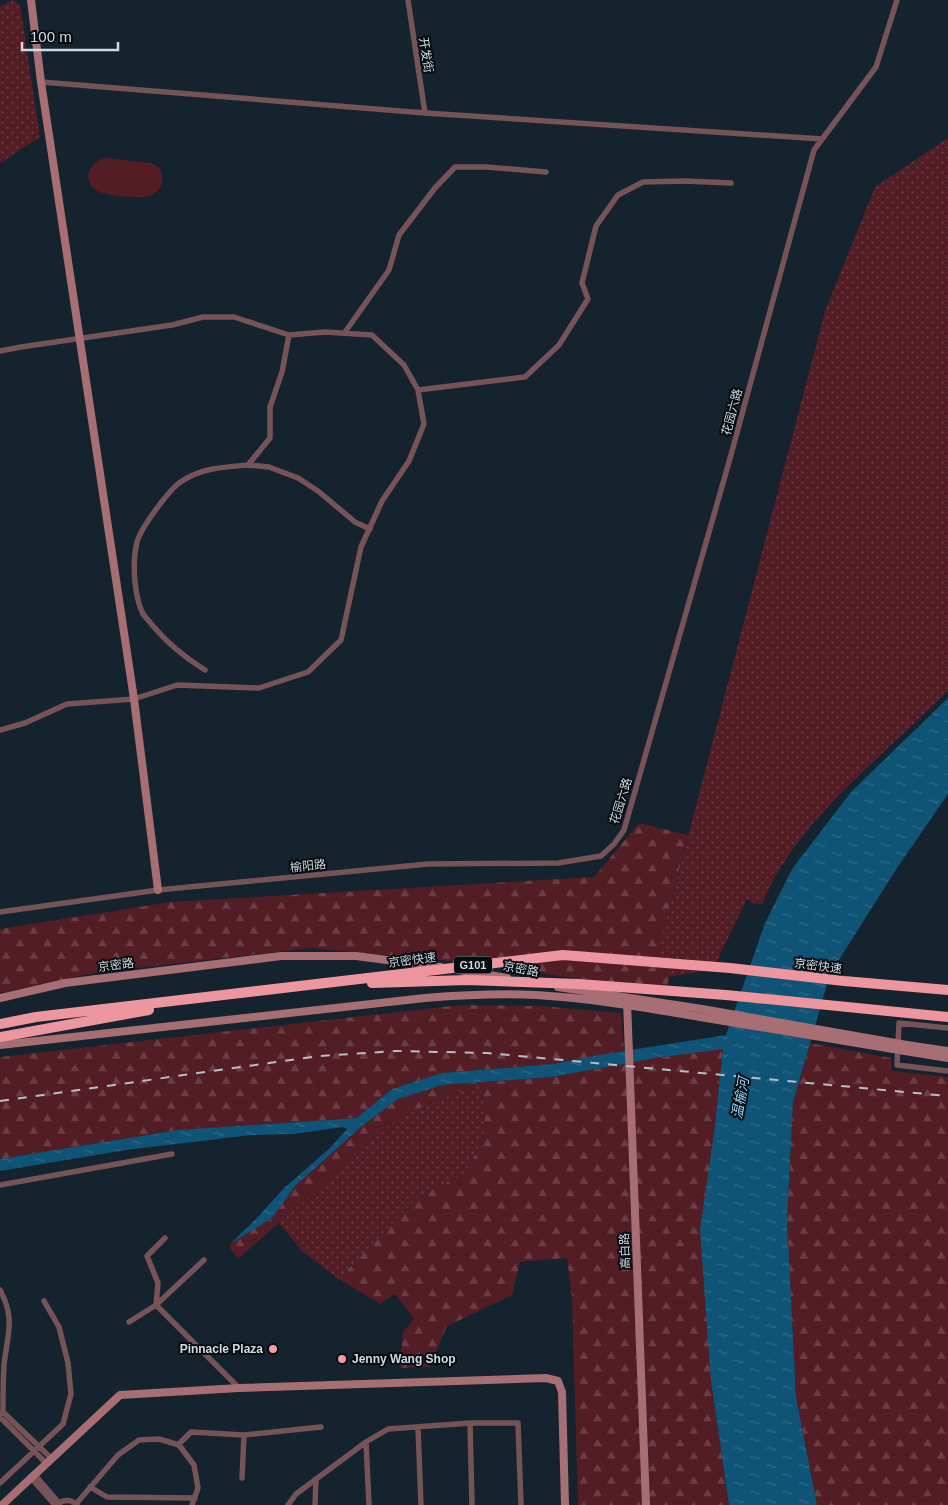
<svg xmlns="http://www.w3.org/2000/svg" width="948" height="1505" font-family="Helvetica,'Noto Sans SC',sans-serif">
<style>
.grass{fill:url(#grass-dots)}
.forest{fill:url(#forest-firs)}
.pitch{fill:#531d26}
.water{fill:url(#water-ripples)}
.lines{fill:none;stroke-linecap:round;stroke-linejoin:round}
.street{stroke:#765356;stroke-width:5.5}
.secondary{stroke:#a76e74;stroke-width:8}
.rail{stroke:#b4bfc6;stroke-width:2;stroke-dasharray:9 9;stroke-linecap:butt}
.secondary-bridge{stroke:#a76e74;stroke-width:8}
.highway-bridge{stroke:#ee96a0;stroke-width:10}
.poi-dot{fill:#f49aa5;stroke:#060c10;stroke-width:2}
.labels{text-anchor:middle;stroke-width:4;stroke-linejoin:round;paint-order:stroke}
.shield{fill:#060c10;stroke:#939ca2;stroke-width:1}
.shield-label{font-size:11px;font-weight:bold;fill:#d0dae1}
.street-label{font-size:12px;fill:#d0dae1;stroke:#060c10}
.poi-label{font-size:12px;font-weight:bold;fill:#d0dae1;stroke:#060c10;text-anchor:end}
.water-label{font-size:14px;font-style:italic;fill:#97d3fa;stroke:#060c10}
</style>
<defs>
<pattern id="grass-dots" width="8" height="8" patternUnits="userSpaceOnUse" patternTransform="scale(1.25)"><rect width="8" height="8" fill="#531d26"/><path d="M2 2h.1M6 6h.1" fill="none" stroke="#6b3d45" stroke-width="1.8" stroke-linecap="round"/></pattern>
<pattern id="forest-firs" width="22" height="20" patternUnits="userSpaceOnUse" patternTransform="scale(1.25)"><rect width="22" height="20" fill="#531d26"/><path d="M5 1l3.5 6h-7zM16 11l3.5 6h-7z" fill="#6b3d45"/></pattern>
<pattern id="water-ripples" width="26" height="14" patternUnits="userSpaceOnUse" patternTransform="scale(1.25)"><rect width="26" height="14" fill="#0f5376"/><path d="M2 4q2-2 4 0t4 0M15 11q2-2 4 0t4 0" fill="none" stroke="#316b89"/></pattern>
</defs>
<rect width="100%" height="100%" fill="#14232d"/>
<path class="grass" d="M12,0L20,5L40,137C26,145 14,155 0,163V7Z
M948,138V691C924,714 900,737 875,760C831,802 786,846 762,904H755L747,899L713,969L669,977L655,963L825,311L875,187Z
M481,1082L486,1134L465,1174L419,1196L339,1279L303,1252L279,1223L399,1117Z"/>
<path class="forest" d="M639,823L688,835L655,963L669,977L667,988L581,979L461,962L311,948L94,973L0,993V929L170,902L594,877Z
M460,1005L541,1006L621,1013L624,1051L553,1064L442,1073L392,1089L357,1118L178,1130L0,1159V1057Z
M810,1043L891,1058L892,1071L948,1077V1505H817L796,1397L787,1220L793,1102Z
M723,1048L714,1133L711,1381L729,1505H578L572,1297L567,1258L520,1262L512,1295L447,1326L429,1367L400,1368L403,1332L414,1319L395,1294L380,1304L339,1279L419,1196L465,1174L486,1134L481,1082L399,1117L238,1259L230,1248V1244L272,1218L296,1185L362,1126L398,1099L442,1085L552,1077L655,1058Z"/>
<path class="pitch" d="M105,158L151,163C159,166 164,173 162,182C161,188 156,194 150,196C141,199 103,196 96,190C81,179 90,162 105,158Z"/>
<path class="water" d="M948,698V794L895,871L830,974L793,1102L787,1220L796,1397L817,1505H729L711,1381L700,1230L714,1133L723,1049L655,1058L552,1077L442,1085L398,1099L362,1126L296,1185L272,1218L230,1244L257,1218L284,1188L330,1148L347,1129L343,1127L294,1134L251,1135L126,1150L0,1171V1159L178,1130L357,1118L392,1089L442,1073L553,1064L599,1055L726,1035L765,923L792,869L851,792Z"/>
<g class="lines">
<path class="street" d="M408,0L425,113
M41,82L425,113L822,139
M345,332L389,270L399,235L435,188L455,167H486L546,172
M0,351L21,347L172,325L203,317H234L289,335L325,332L372,335L404,365L418,390L424,424L409,461L382,501L361,547L341,640L308,672L259,688L177,685L134,699L67,704L25,723L0,730
M418,390L525,377L559,345L588,299L582,283L596,226L618,195L643,182L685,181L731,183
M248,465L269,467L298,478L318,491L355,522L370,529
M205,670C184,657 169,645 153,626C150,622 146,618 143,614C134,596 132,562 137,542C141,528 169,489 182,481C202,468 224,467 248,465L270,438V407L282,372L289,335
M0,912L158,890L428,864L558,863L601,856L614,844L624,830L729,462L814,150L876,67L897,0
M948,1028L899,1023L897,1065L948,1071
M0,1185L172,1154
M165,1238L147,1256L158,1283L156,1305L239,1388
M0,1290C16,1319 7,1336 4,1365C3,1381 3,1396 3,1412L0,1415
M129,1322L156,1305L204,1260
M3,1412L51,1458
M0,1417L46,1463
M470,1423L472,1505
M418,1427L421,1505
M366,1442L369,1505
M178,1445L191,1432L244,1435L321,1427
M34,1474L59,1503
M30,1477L55,1505
M242,1478L244,1435
M0,1483L63,1424L71,1394L68,1363L59,1327L44,1301
M90,1487L107,1497L195,1498
M76,1504L118,1455L139,1440L159,1439L179,1445L194,1465L198,1488L192,1505
M57,1505C63,1499 71,1499 77,1505
M288,1505L296,1494L366,1442L388,1429L470,1423H518L521,1505
M315,1505L316,1479"/>
<path class="secondary" d="M31,0L41,82L134,699L158,890
M459,970L507,978
M558,987L702,1009
M0,998L65,983L281,956H356L441,967
M627,1001L646,1505
M0,1045L425,998C462,995 499,993 536,995C591,998 646,1008 700,1017
M907,1045L948,1051
M905,1051L948,1058
M2,1505L120,1395L239,1388L546,1378L558,1381L562,1392L565,1505"/>
<path class="rail" d="M0,1101L319,1056L396,1051L487,1053L948,1096"/>
<path class="secondary-bridge" d="M702,1009L907,1045
M700,1017L905,1051"/>
<path class="highway-bridge" d="M372,983L467,980L579,984L726,995L948,1017
M0,1024L36,1017L563,955L730,968L844,981L948,990
M0,1037L149,1010"/>
</g>
<g class="poi-dot">
<circle cx="273" cy="1349" r="5"/>
<circle cx="342" cy="1359" r="5"/>
</g>
<g class="labels">
<rect class="shield" x="454" y="956.5" width="38" height="17" rx="4"/>
<g class="shield-label">
<text x="473" y="969">G101</text>
</g>
<g class="street-label">
<text transform="translate(426 55) rotate(81)" y="4">开发街</text>
<text transform="translate(732 412) rotate(-75)" y="4">花园六路</text>
<text transform="translate(621 801) rotate(-73)" y="4">花园六路</text>
<text transform="translate(308 866) rotate(-6)" y="4">榆阳路</text>
<text transform="translate(412 960) rotate(-7)" y="4">京密快速</text>
<text transform="translate(116 965) rotate(-7)" y="4">京密路</text>
<text transform="translate(818 966) rotate(7)" y="4">京密快速</text>
<text transform="translate(521 969) rotate(11)" y="4">京密路</text>
<text transform="translate(625 1251) rotate(-92)" y="4">高白路</text>
</g>
<g class="poi-label">
<text x="263" y="1353">Pinnacle Plaza</text>
<text x="352" y="1363" text-anchor="start">Jenny Wang Shop</text>
</g>
<g class="water-label">
<text transform="translate(740 1098) rotate(-80)" y="5">温榆河</text>
</g>
</g>
<path d="M22 42v8h96v-8" fill="none" stroke="#d0dae1" stroke-width="2.5"/>
<text x="30" y="42" font-size="15" fill="#d0dae1" stroke="#060c10" stroke-width="4" paint-order="stroke">100 m</text>
</svg>
